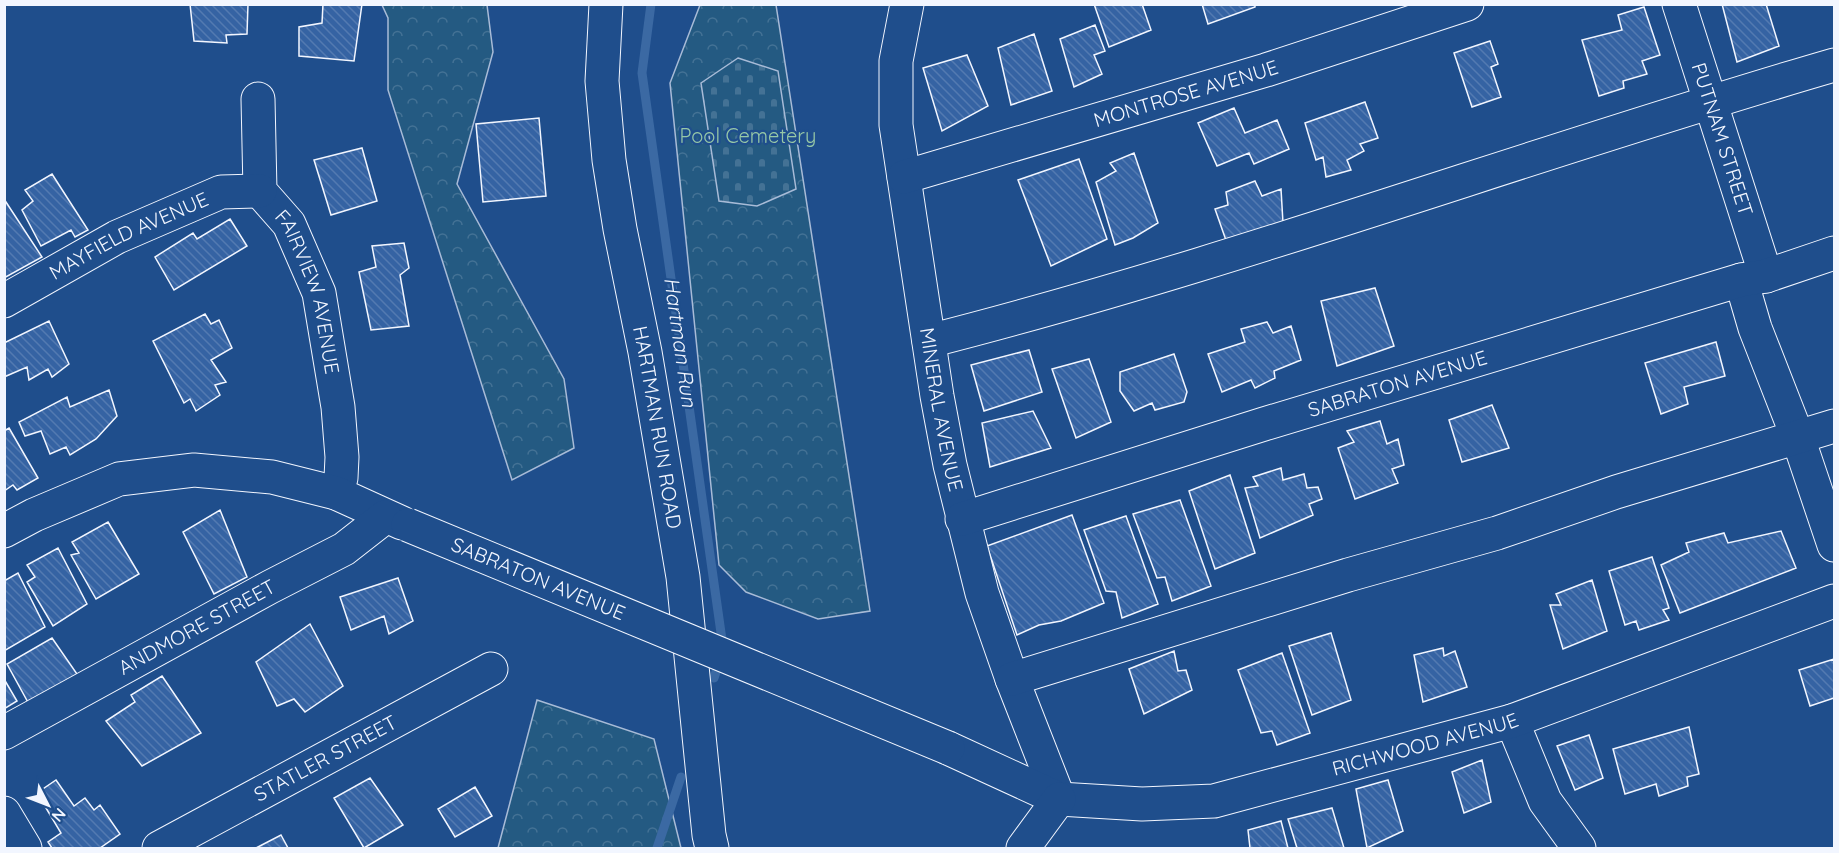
<svg xmlns="http://www.w3.org/2000/svg" width="1839" height="853" font-family="Quicksand,sans-serif">
<style>
.forest{fill:url(#forest-crowns);stroke:#a8bbd7;stroke-width:1.5}
.cemetery{fill:url(#cemetery-stones);stroke:#a8bbd7;stroke-width:1.5}
.lines{fill:none;stroke-linecap:round;stroke-linejoin:round}
.stream{stroke:#3b69a3;stroke-width:9}
.building{fill:url(#building-back-hatch);stroke:#f2f6ff;stroke-width:1.5}
.minor-casing{stroke:#f2f6ff;stroke-width:35}
.major-casing{stroke:#f2f6ff;stroke-width:35}
.minor{stroke:#1f4e8c;stroke-width:33}
.major{stroke:#1f4e8c;stroke-width:33}
.minor-bridge-casing{stroke:#f2f6ff;stroke-width:35;stroke-linecap:butt}
.minor-bridge{stroke:#1f4e8c;stroke-width:33}
.labels{text-anchor:middle;stroke-width:4.5;stroke-linejoin:round;paint-order:stroke}
.street-label{font-size:20px;fill:#f2f6ff;stroke:#1f4e8c}
.park-label{font-size:20px;fill:#97c8a6;stroke:#1f4e8c}
.water-label{font-size:21px;font-style:italic;fill:#f2f6ff;stroke:#1f4e8c}
</style>
<defs>
<pattern id="forest-crowns" width="20" height="18" patternUnits="userSpaceOnUse" patternTransform="scale(1.5)"><rect width="20" height="18" fill="#245a82"/><path d="M2 6a3 3 0 1 1 6 0M12 15a3 3 0 1 1 6 0" fill="none" stroke="#447295"/></pattern>
<pattern id="cemetery-stones" width="16" height="16" patternUnits="userSpaceOnUse" patternTransform="scale(1.5)"><rect width="16" height="16" fill="#245a82"/><path d="M2 7V4a2 2 0 0 1 4 0v3zM10 15v-3a2 2 0 0 1 4 0v3z" fill="#447295"/></pattern>
<pattern id="building-back-hatch" width="6" height="6" patternUnits="userSpaceOnUse" patternTransform="scale(1.5)"><rect width="6" height="6" fill="#3563a3"/><path d="M-1 5l2 2M0 0l6 6M5-1l2 2" fill="none" stroke="#537ab1"/></pattern>
</defs>
<rect width="100%" height="100%" fill="#1f4e8c"/>
<path class="forest" d="M382,5H487L493,52L457,184L564,379L574,448L512,480L388,90V18Z
M700,5H776L870,611L818,619L746,592L719,565L670,83Z
M537,700L654,739L681,848H498Z"/>
<path class="cemetery" d="M738,58L778,71L796,189L757,206L719,201L701,83Z"/>
<g class="lines">
<path class="stream" d="M651,4L642,73L723,647
M714,678L720,660
M657,848L681,777"/>
</g>
<path class="building" d="M190,4H248L247,34L226,35L227,43L194,41Z
M323,4H362L354,61L299,56V27L322,23Z
M1094,4H1142L1151,30L1109,47Z
M1202,4H1255V7L1208,24Z
M1722,4H1766L1779,46L1737,62Z
M1644,7L1660,55L1642,61L1647,74L1623,81L1624,88L1599,96L1582,40L1622,30L1618,15Z
M1095,25L1105,51L1094,55L1102,74L1074,87L1060,39Z
M1034,34L1052,91L1011,105L998,48Z
M1490,41L1498,64L1491,67L1501,97L1472,107L1454,53Z
M967,55L988,106L942,131L923,68Z
M1365,102L1378,138L1360,144L1364,151L1347,160L1351,170L1326,177L1323,157L1316,160L1305,123Z
M1234,108L1245,133L1277,120L1289,149L1254,164L1249,153L1217,166L1198,123Z
M539,118L546,196L483,202L476,124Z
M362,148L377,201L331,215L314,160Z
M1134,153L1158,223L1133,238L1115,245L1096,182L1116,171L1110,163Z
M1079,159L1107,239L1051,266L1018,180Z
M52,174L88,230L75,237L71,230L41,246L22,210L33,201L25,190Z
M1255,181L1262,196L1281,189L1283,223L1228,246L1215,209L1228,205L1226,192Z
M4,199L42,257L4,278Z
M230,219L247,246L174,290L155,257L193,233L197,239Z
M404,243L409,268L400,275L409,326L371,330L359,272L376,267L372,246Z
M1375,288L1394,346L1337,366L1321,301Z
M205,314L211,324L219,320L232,348L211,360L226,382L215,385L220,395L196,411L190,399L184,403L153,341Z
M49,321L69,364L52,377L48,369L29,380L27,367L4,377V343Z
M1267,322L1273,333L1291,326L1301,360L1274,371L1275,378L1255,388L1251,380L1222,392L1208,354L1245,342L1241,329Z
M1716,342L1725,376L1684,387L1688,404L1661,414L1645,363Z
M1029,350L1042,392L984,411L971,365Z
M1174,354L1187,392L1184,402L1155,410L1152,403L1134,411L1120,391V372Z
M1089,359L1111,422L1076,438L1052,369Z
M109,390L117,416L96,439L70,455L66,447L50,454L41,431L25,436L19,422L67,397L70,407Z
M1492,405L1509,448L1462,462L1449,420Z
M1033,411L1051,448L990,467L982,423Z
M1380,421L1387,444L1398,439L1404,465L1392,469L1398,483L1355,499L1338,448L1354,442L1347,431Z
M9,428L38,478L17,490L13,485L4,491V431Z
M1281,468L1283,480L1304,474L1307,488L1318,487L1322,499L1309,504L1313,515L1260,538L1245,488L1258,486L1253,477Z
M1230,475L1255,553L1215,569L1189,491Z
M1180,500L1211,586L1172,601L1165,577L1157,578L1133,514Z
M220,510L247,577L214,594L183,532Z
M1072,515L1104,603L1061,621L1039,625L1017,635L987,546Z
M1126,516L1158,604L1122,618L1116,592L1106,591L1084,530Z
M108,522L139,574L96,599L71,555L79,553L72,542Z
M1781,531L1796,568L1680,613L1661,565L1689,552L1686,543L1724,533L1728,543Z
M58,548L87,604L53,626L27,582L35,577L27,565Z
M1652,557L1669,608L1663,610L1669,620L1639,630L1636,621L1625,625L1609,571Z
M18,573L45,627L4,651V581Z
M398,578L413,621L389,634L384,616L351,630L340,597Z
M1592,580L1607,631L1563,649L1550,605H1561L1556,594Z
M310,624L343,686L305,712L294,699L277,706L256,662Z
M1331,633L1351,700L1312,715L1289,646Z
M52,638L77,674L30,706L7,664Z
M1443,648L1444,656L1455,651L1467,687L1423,702L1414,655Z
M1174,651L1178,671L1186,670L1192,690L1144,714L1129,669Z
M1282,653L1310,733L1277,745L1272,731L1261,733L1238,670Z
M1834,659V698L1810,706L1799,670Z
M162,676L201,733L142,766L106,721L135,702L131,695Z
M4,679L17,701L4,709Z
M1689,727L1699,774L1687,777L1688,786L1659,796L1656,784L1625,794L1613,749Z
M1589,735L1603,778L1575,790L1557,746Z
M1482,760L1491,802L1464,813L1452,772Z
M370,778L403,825L364,848L334,798Z
M56,780L74,806L85,798L94,810L100,805L120,834L100,848H52L48,842L61,833L37,793Z
M1388,780L1403,831L1367,848L1356,789Z
M475,787L492,816L455,837L438,809Z
M1332,808L1344,848H1297L1288,819Z
M1281,821L1288,848H1250L1248,830Z
M281,835L288,848H256Z"/>
<g class="lines">
<g class="minor-casing">
<g id="minor">
<path id="s1" d="M907,4L896,61V125L937,396L950,465L982,593L1012,679L1059,799"/>
<path id="s2" d="M1679,4L1766,276"/>
<path id="s3" d="M258,99L260,191L289,224L319,293L338,407L342,457L341,478L336,493"/>
<path id="s4" d="M904,177L1266,70L1467,4"/>
<path d="M1741,280L1755,328L1798,438L1834,545"/>
<path id="s5" d="M4,301L117,237L221,192L260,191"/>
<path d="M929,341C1235,263 1531,153 1834,65"/>
<path id="s6" d="M962,519L1264,424L1741,280L1766,276L1834,253"/>
<path d="M4,531L34,515L119,479L194,470L272,477L336,493L402,523"/>
<path d="M1012,679L1348,575L1497,533L1616,492L1834,426"/>
<path d="M1512,721L1545,801L1579,848"/>
<path id="s7" d="M4,733L270,587L344,549L385,517"/>
<path id="s8" d="M948,748L1059,799L1142,804L1214,801L1512,721L1834,601"/>
<path d="M4,813L25,848"/>
<path id="s9" d="M159,848L491,669"/>
<path d="M1023,848L1059,799"/>
</g>
</g>
<g class="major-casing">
<g id="major">
<path id="s10" d="M606,4L602,81L609,160L620,229L645,352L683,577L709,835L712,848"/>
</g>
</g>
<use href="#minor" class="minor"/>
<use href="#major" class="major"/>
<g class="minor-bridge-casing">
<g id="minor-bridge">
<path id="s11" d="M408,525L948,748"/>
</g>
</g>
<use href="#minor-bridge" class="minor-bridge"/>
</g>
<g class="labels">
<g class="street-label">
<text dy="7" stroke="none"><textPath href="#s4" startOffset="294">MONTROSE AVENUE</textPath></text>
<text dy="7" stroke="none"><textPath href="#s2" startOffset="142">PUTNAM STREET</textPath></text>
<text dy="7" stroke="none"><textPath href="#s5" startOffset="141">MAYFIELD AVENUE</textPath></text>
<text dy="7" stroke="none"><textPath href="#s3" startOffset="207">FAIRVIEW AVENUE</textPath></text>
<text dy="7" stroke="none"><textPath href="#s6" startOffset="456">SABRATON AVENUE</textPath></text>
<text dy="7" stroke="none"><textPath href="#s1" startOffset="410">MINERAL AVENUE</textPath></text>
<text dy="7" stroke="none"><textPath href="#s10" startOffset="428">HARTMAN RUN ROAD</textPath></text>
<text dy="7" stroke="none"><textPath href="#s11" startOffset="141">SABRATON AVENUE</textPath></text>
<text dy="7" stroke="none"><textPath href="#s7" startOffset="220">ANDMORE STREET</textPath></text>
<text dy="7" stroke="none"><textPath href="#s8" startOffset="496">RICHWOOD AVENUE</textPath></text>
<text dy="7" stroke="none"><textPath href="#s9" startOffset="189">STATLER STREET</textPath></text>
</g>
<g class="park-label">
<text x="748" y="143">Pool Cemetery</text>
</g>
<g class="water-label">
<text transform="translate(680 342) rotate(82)" y="7">Hartman Run</text>
</g>
</g>
<rect width="1839" height="853" fill="none" stroke="#f2f6ff" stroke-width="12"/>
<g transform="translate(48 805) rotate(132)" stroke="#1f4e8c" stroke-width="4.5" paint-order="stroke">
<path d="M0-4.5L10 22L0 15L-10 22Z" fill="#f2f6ff"/>
<text y="-9" font-size="16" font-weight="bold" text-anchor="middle" fill="#f2f6ff">N</text>
</g>
</svg>
